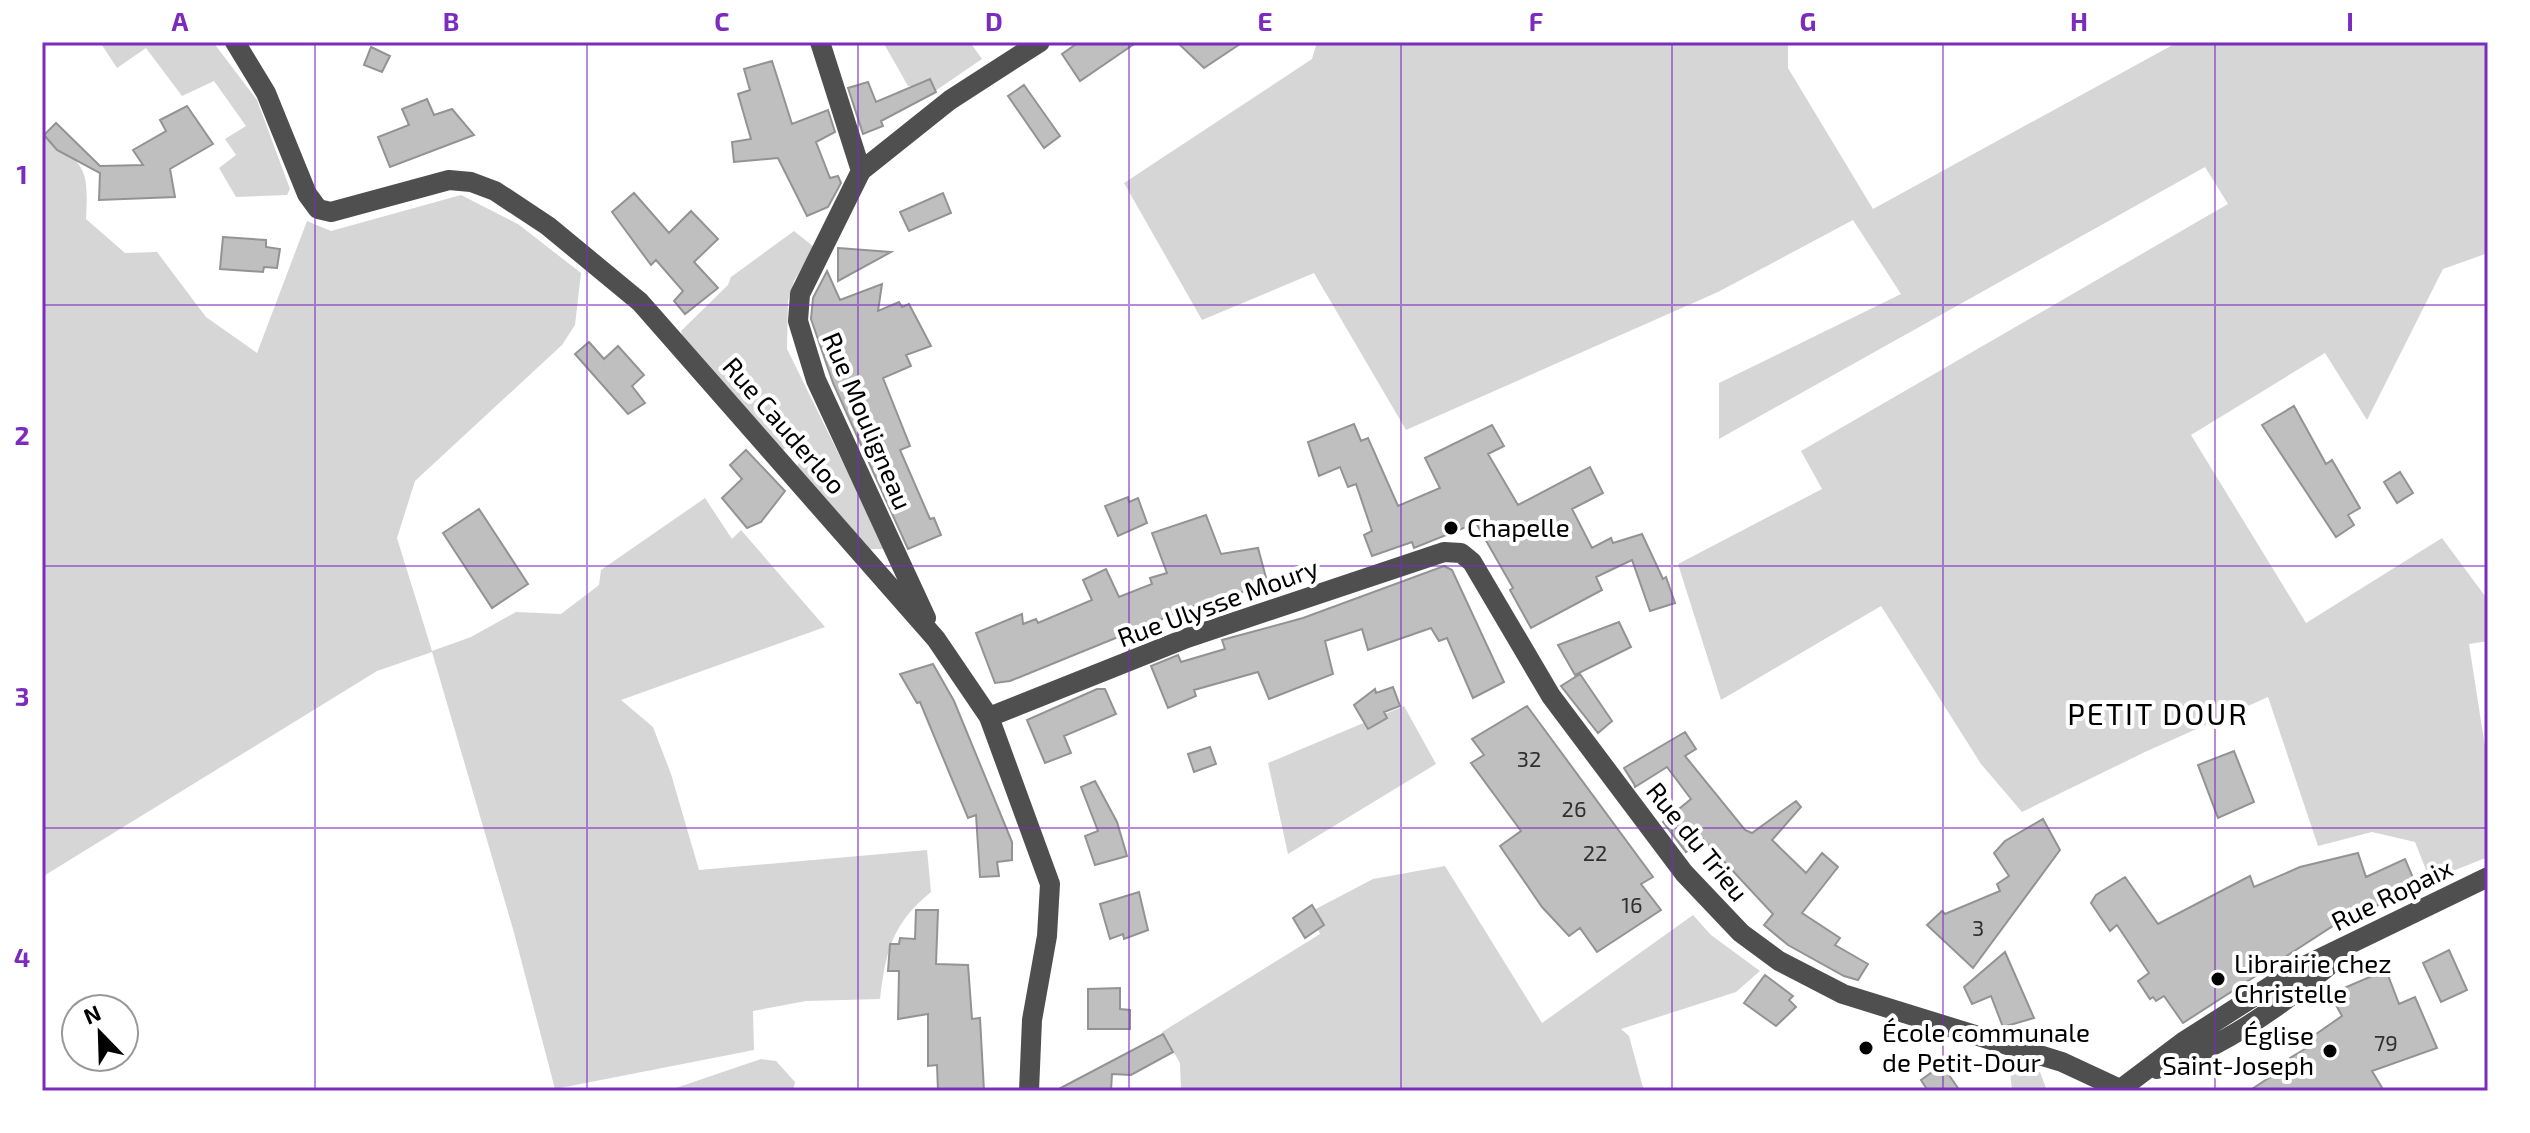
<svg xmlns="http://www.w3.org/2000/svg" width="2530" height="1133" font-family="'Exo 2',sans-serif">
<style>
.green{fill:#d6d6d6}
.building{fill:#bfbfbf;stroke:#939393;stroke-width:2}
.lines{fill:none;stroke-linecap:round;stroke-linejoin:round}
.minor{stroke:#4f4f4f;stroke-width:20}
.grid{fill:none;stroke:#7b2cbf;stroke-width:2;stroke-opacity:0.55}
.poi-dot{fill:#000;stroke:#fff;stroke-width:3}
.labels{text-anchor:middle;stroke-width:8;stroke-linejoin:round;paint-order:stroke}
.number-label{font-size:22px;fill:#303030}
.street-label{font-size:26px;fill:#000;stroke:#fff}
.poi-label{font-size:26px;fill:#000;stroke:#fff;text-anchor:start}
.quarter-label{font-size:30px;letter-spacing:2px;fill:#000;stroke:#fff}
.neatline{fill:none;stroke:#7b2cbf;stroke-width:3}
.grid-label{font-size:26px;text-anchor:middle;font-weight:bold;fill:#7b2cbf}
</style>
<rect width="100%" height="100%" fill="#fff"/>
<path class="green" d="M100,42H213L257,100L290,189L287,195L236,197L219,168L236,155L225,139L246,126L214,81L182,96L146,48L117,68Z
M883,42H970L982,59L922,100L914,86H908Z
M1317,42H1788V68L1873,209L2178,42H2488V253L2443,269L2367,420L2325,353L2191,435L2306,623L2442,538L2488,600V641L2469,644L2488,766V857L2430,880L2415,842L2372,832L2318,846L2268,697L2145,752L2022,812L1981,764L1881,606L1721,700L1678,564L1822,489L1801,451L2228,204L2205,167L1719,439V383L1901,294L1853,220L1718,292L1406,430L1314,273L1202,320L1124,183L1312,59Z
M42,133C84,167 89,163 86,219L125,253L157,252L206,317L257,353L307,221L331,231L461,195L518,224L581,273L575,325L562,345L415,481L397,538L432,651L471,637L516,612L561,614L599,585L601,570L705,498L732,539L741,530L825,627L621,700L653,727L671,774L699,870L927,850L931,892C892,924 886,950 880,999L806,1001L753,1011L754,1050L555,1089L513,929L432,652L377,671L42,877Z
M794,231L814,247L794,281L788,301L787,349L883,544L884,549H870L797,466L810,444L800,434L783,450L683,338L681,331L728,285L731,277Z
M1404,706L1436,764L1288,854L1268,763Z
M1445,866L1542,1023L1693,915L1711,935L1760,971L1736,992L1621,1029L1629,1036L1644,1091H1181L1180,1063L1162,1032L1320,934L1310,912L1373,879Z
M761,1059L776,1061L795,1082L793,1091H667Z
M2009,1061L2040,1072L2047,1091H2012Z"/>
<path class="building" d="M1079,42H1137L1080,81L1062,54Z
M1177,42H1243L1204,68Z
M371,47L390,56L382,72L364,65Z
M772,61L792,124L828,110L835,132L816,142L830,178L838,176L841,183L828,207L807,216L778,158L734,162L732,142L751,139L738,94L750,90L744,69Z
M930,79L936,92L881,121L883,126L863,134L848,88L868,82L876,102Z
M1024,85L1060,136L1044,148L1008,96Z
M427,99L434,115L452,109L474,135L390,167L378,137L409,125L402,109Z
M187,106L213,144L170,169L175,197L99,200L100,173L57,150L44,135L56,123L100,166L143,165L133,150L166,131L160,120Z
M634,193L669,233L691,211L718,239L694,262L718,288L685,314L674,301L683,291L656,260L651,265L612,212Z
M943,193L951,213L909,231L900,212Z
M223,237L266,240V247L280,249L277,268L264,267L263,272L220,269Z
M838,248L891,252L838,281Z
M827,271L840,300L882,284L878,311L899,302L902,307L909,304L931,346L906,355L911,366L883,378L910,446L900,450L930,519L934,518L941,535L908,549L833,383L811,319L813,298Z
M589,342L604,359L618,346L644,375L632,386L645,403L628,414L575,354Z
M2294,406L2326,464L2332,460L2360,508L2348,515L2354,525L2336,537L2262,425Z
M1354,424L1361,441L1368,438L1398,506L1440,488L1425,458L1492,425L1504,446L1488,454L1518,505L1590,467L1603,493L1572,509L1592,548L1611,538L1613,543L1642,534L1663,579L1666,577L1675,603L1650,611L1632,560L1596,577L1602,590L1531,628L1510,590L1513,588L1476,523L1414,548L1412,542L1372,556L1364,535L1372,531L1356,484L1348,487L1340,467L1319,476L1308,442Z
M746,450L785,491L761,522L747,528L722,498L742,479L730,465Z
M2400,472L2413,493L2397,503L2384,482Z
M1128,497L1129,502L1138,498L1147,523L1118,536L1105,506Z
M479,509L528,584L492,608L443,533Z
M1206,515L1221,554L1258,548L1268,585L1204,602L1010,681L995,683L976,633L1022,614L1023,624L1036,619L1038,623L1092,600L1083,580L1106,569L1119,597L1152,584L1150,578L1167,573L1152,533Z
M1444,566L1452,570L1504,682L1473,698L1447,638L1439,641L1431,628L1368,650L1362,629L1325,641L1333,674L1269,699L1258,672L1194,690L1196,696L1168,708L1151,666L1178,655L1181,662L1225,649L1222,640L1303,618Z
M1619,622L1631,647L1575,675L1558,645Z
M933,664L954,701L1012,842V860L997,862L999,876L980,877L976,815L968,818L920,702L917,703L900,674Z
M1580,674L1612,721L1598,733L1561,686Z
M1393,687L1400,706L1384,712L1387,718L1368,729L1354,705L1375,689L1376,693Z
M1097,689H1105L1116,714L1064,736L1071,753L1045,763L1027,720Z
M1527,706L1653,877L1641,884L1661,910L1597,952L1580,928L1569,936L1542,907L1500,846L1521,831L1471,763L1484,755L1472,739Z
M1685,732L1696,749L1685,756L1745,830L1752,833L1796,801L1801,807L1772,840L1806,873L1822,853L1838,867L1802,913L1840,938L1835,945L1868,964L1858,980L1844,976L1788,945L1764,925L1773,914L1703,839L1686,852L1663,822L1691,799L1667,767L1635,787L1634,784L1624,768Z
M1210,747L1216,764L1194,772L1188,754Z
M2234,751L2254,802L2218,818L2198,765Z
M1095,781L1117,822L1127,856L1095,865L1085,836L1098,831L1081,787Z
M2043,819L2060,850L1973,968L1927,925L1942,911L1945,914L2000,891L1997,884L2009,876L1994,853L2005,841Z
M2358,853L2366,877L2405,859L2417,887L2333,926L2183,1023L2164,996L2156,1001L2153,997L2150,999L2138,981L2149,973L2117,925L2110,931L2091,903L2096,895L2125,877L2158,924L2250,876L2254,887L2300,867Z
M1139,892L1148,930L1124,939L1123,934L1110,939L1100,904Z
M1312,905L1324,925L1305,938L1293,918Z
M916,910H938L936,964L968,965L972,1019L980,1018L984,1091H938L937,1065L928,1066V1014L898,1019L899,971H888L890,944H899L900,938L915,939Z
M2449,950L2467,990L2441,1002L2423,963Z
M2005,952L2034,1018L2003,1027L1991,996L1972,1004L1964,987Z
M2386,970L2399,1004L2415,997L2437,1048L2372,1071L2384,1091H2249L2293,1062L2290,1058L2313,1044L2309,1039L2342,1016L2330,994Z
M1765,975L1793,996L1789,1000L1796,1007L1776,1026L1744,1003Z
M1120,988V1009L1130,1010V1029H1088V989Z
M1163,1034L1173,1052L1131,1075L1112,1074L1111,1091H1055Z
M1942,1065L1960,1091H1928L1921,1080Z"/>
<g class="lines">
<path class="minor" d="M235,42L266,93L307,194L318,209L331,212L449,180L471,182L495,191L548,226L640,302L936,639L989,717L1050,884L1047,936L1032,1020L1029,1091
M820,42L861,171L800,294L798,321L816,380L926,618
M861,171L950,100L1040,42
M989,717L1187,638L1444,552L1461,553L1472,562L1551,696L1684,873L1741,933L1779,961L1843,994L2062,1062L2120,1089
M2157,1069C2224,1048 2286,1003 2339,957
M2118,1091L2183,1042L2294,971L2488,877"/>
</g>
<path class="grid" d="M315,42V1091M587,42V1091M858,42V1091M1129,42V1091M1401,42V1091M1672,42V1091M1943,42V1091M2215,42V1091M42,305H2488M42,566H2488M42,828H2488"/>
<g class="poi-dot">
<circle cx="1451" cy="528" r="8"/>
<circle cx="2218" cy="979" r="8"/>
<circle cx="1866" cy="1048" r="8"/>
<circle cx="2330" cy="1051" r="8"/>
</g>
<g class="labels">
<g class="number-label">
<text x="1529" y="767">32</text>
<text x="1574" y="817">26</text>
<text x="1595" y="861">22</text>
<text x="1632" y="913">16</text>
<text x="1978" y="936">3</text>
<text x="2386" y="1051">79</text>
</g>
<g class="street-label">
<text transform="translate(867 421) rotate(67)" y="9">Rue Mouligneau</text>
<text transform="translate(784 426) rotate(49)" y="9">Rue Cauderloo</text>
<text transform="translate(1218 603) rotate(-20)" y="9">Rue Ulysse Moury</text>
<text transform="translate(1697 842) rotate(51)" y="9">Rue du Trieu</text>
<text transform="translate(2392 895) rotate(-26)" y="9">Rue Ropaix</text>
</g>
<g class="poi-label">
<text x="1467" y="537">Chapelle</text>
<text x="2234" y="973">Librairie chez<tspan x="2234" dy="30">Christelle</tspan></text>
<text x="1882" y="1042">École communale<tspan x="1882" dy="30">de Petit-Dour</tspan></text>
<text x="2314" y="1045" text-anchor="end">Église<tspan x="2314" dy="30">Saint-Joseph</tspan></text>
</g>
<g class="quarter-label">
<text x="2158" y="725">PETIT DOUR</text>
</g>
</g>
<rect width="2530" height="1133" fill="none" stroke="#ffffff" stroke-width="88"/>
<g transform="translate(100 1033) rotate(337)"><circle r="38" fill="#ffffff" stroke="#999999" stroke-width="2"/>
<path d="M0-6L14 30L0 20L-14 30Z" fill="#000000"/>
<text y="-12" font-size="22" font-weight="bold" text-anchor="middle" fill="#000000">N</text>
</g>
<rect x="44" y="44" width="2442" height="1045" class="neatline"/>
<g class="grid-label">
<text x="180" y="31">A</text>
<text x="451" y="31">B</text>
<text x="722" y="31">C</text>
<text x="994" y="31">D</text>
<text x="1265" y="31">E</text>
<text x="1536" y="31">F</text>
<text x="1808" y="31">G</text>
<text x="2079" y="31">H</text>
<text x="2350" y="31">I</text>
<text x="22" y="184">1</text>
<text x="22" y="445">2</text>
<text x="22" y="706">3</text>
<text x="22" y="967">4</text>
</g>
</svg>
